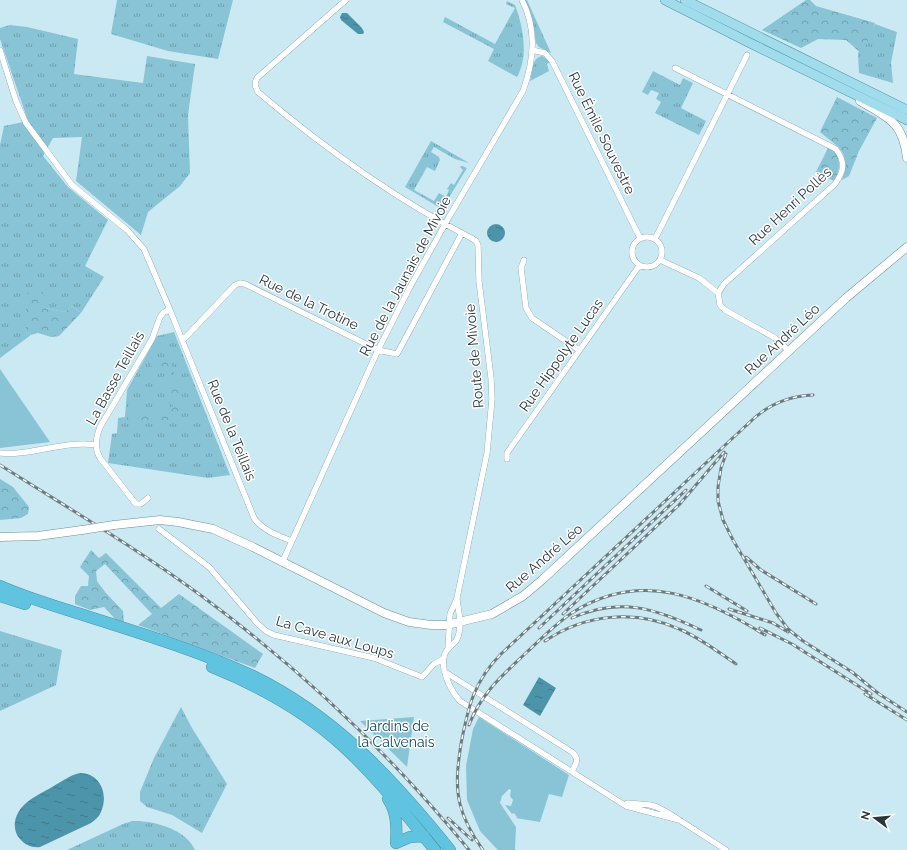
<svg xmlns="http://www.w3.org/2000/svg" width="907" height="850" font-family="Raleway,sans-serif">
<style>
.grass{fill:url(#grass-tufts)}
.forest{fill:url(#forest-crowns)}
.garden{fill:#88c4d5}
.water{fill:url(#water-ripples)}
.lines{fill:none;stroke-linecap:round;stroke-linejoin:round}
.street-casing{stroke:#718d96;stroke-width:6}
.secondary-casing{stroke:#718d96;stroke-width:9}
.primary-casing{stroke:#4d92a6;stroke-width:10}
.highway-casing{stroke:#4d92a6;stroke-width:12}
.street{stroke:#fff;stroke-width:5.5}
.secondary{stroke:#fff;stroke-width:8}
.primary{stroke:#a0dcec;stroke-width:9}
.highway{stroke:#60c4e0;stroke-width:11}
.rail-casing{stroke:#6b7d83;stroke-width:3}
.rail{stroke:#fff;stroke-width:1.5;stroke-dasharray:4.5;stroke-linecap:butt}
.secondary-bridge-casing{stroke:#718d96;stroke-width:9;stroke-linecap:butt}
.secondary-bridge{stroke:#fff;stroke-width:8}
.labels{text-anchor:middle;stroke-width:3;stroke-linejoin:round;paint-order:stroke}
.street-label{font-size:14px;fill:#2b363a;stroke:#fff}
.park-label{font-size:14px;fill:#0c4c5c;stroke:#fff}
</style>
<defs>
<pattern id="grass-tufts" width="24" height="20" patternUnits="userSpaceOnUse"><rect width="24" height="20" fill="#88c4d5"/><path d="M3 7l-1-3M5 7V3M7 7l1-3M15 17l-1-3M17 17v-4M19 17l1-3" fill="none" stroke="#6fa0ae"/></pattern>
<pattern id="forest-crowns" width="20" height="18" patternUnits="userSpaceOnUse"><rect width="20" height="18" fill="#88c4d5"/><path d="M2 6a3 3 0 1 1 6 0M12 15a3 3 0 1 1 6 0" fill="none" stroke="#6fa0ae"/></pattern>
<pattern id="water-ripples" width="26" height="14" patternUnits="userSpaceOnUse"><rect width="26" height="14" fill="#4c94a9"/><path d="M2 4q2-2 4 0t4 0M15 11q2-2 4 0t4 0" fill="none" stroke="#3f7a8b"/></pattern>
</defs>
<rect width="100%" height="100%" fill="#cbe9f2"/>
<path class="grass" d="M117,0H233L218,59L168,51L111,34Z
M524,0H527L551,53L539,47L536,43L532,21Z
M507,1L515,5C523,26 529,56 517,77L488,61L494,49L443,22L445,17L495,44L515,8L506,4Z
M875,24L897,32L891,63L893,83L859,73L858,53Z
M10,25L27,27L78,39L74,74L143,83L147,56L195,64L188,115L190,173L180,186L148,212L141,235L76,181L82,137L53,138L43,156L68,187L108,220L85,266L104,277L81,313L72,306L64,312L46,308L26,332L31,335L0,358V145L4,126L28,121L0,39V28Z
M542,56L548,60L550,62L547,64L549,71L530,81C533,72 531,58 542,56Z
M653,71L680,85L683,78L693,83L681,108L706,121L699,135L655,113L661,102L656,99L659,93L651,90L648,95L642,92Z
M431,141L469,163L455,159L434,147L431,152L439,157L440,160L435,171L427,167L414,190L434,201L439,193L446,197L449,190L447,189L451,183L454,185L463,170L460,167L462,166L467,168L442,209L405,187Z
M174,332L230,475L208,478L108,463L112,434L117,433L118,418L125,417L127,390L157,336Z
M0,631L62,650L56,685L0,711Z
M181,707L192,728L227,784L202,833L172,815L147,807L140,801V792L154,758Z
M132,821C153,820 186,829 195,850H67L123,824Z"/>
<path class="forest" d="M806,0H810L816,6L875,23L862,54L846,40L818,39L801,48L762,30Z
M837,97L877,118L859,151L849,176L842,180C851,151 840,149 820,132Z
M828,148L835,152C841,161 840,171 834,181L816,172Z
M44,292L46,308L64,312L72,306L81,313L59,336L51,337L38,333L31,335L26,332V293Z
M169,360C176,374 185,404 180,419L159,422L145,420L126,421L128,413H165L173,408L169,386L165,370L153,371L150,362Z
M0,479L13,487L29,507L28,514L21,518L0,520Z
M91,550L99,558L106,553L161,608L179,594L263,654L255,668L138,625L152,614L105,564L96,571L97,581L105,592L123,611L124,622L116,620L104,607L90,610L75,604V596L81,586H88L89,576L80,567Z"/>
<path class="garden" d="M0,369L50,442L0,448Z
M414,717L407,767L360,721Z
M479,717L569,775L562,797L549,794L540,822L516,818L517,817L514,813L512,814L505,805L511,806L513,800L510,796L511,790L509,789L502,796L500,803L516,827L515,850H498L496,848L480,831L467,800L466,766L473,729Z"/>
<path class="water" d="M342,13H347L362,28L364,32L363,34H358L341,20L340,17Z
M487 233a9 9 0 1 1 18 0a9 9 0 1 1-18 0Z
M539,677L556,688L540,716L523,705Z
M80,773C100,773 109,794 101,812C99,817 95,820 91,823L40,847C32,848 25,845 20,839C16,835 14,828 15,822C18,803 37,796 52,787C61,782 70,775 80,773Z"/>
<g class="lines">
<g class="street-casing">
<path id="street" d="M346,0L257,78C254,84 255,86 258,92C324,148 395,199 473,239L476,241L478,245L479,281L491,378L492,399L487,453L457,598L450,614L448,649
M0,50L16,101L26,123L72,185L127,230L144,249L170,310L164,312L160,317L152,339L100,427C96,438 94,447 100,458L136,504H141L148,498
M532,50L545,53L552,61L640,238
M675,68L836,149C846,163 844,171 835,184L724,284L718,293
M632 252a15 15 0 1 1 30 0a15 15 0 1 1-30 0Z
M655,239L747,55
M524,260L521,268L526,308L532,318L579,350
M660,260L699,278L718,293L720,305L725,310L775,338L789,351
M170,310L254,518C262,530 279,536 292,541
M183,340L235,285L240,283L245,284L378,350L397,354L462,233
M0,453C32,456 64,440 96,445
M507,459V453L639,266
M159,529L209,567L258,624L266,631L274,635L374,658L422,677L434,664L443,659
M282,563L378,350L410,287L449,217L523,91C534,61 537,29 522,0
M457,599C458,610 462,622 459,633C457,644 452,643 447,650C437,664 450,690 460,701L626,806L679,820
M445,672L572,752C580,760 576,762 572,772
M627,803L650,805L657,807L670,814L726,850"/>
</g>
<g class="secondary-casing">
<path id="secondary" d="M860,101C889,118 903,122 907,158
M114,525L160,520L178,522L213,529L253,547L384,613L409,622L431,625H447L492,614L523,596L542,580L846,298L907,247
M0,537L38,536L82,530"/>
</g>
<g class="primary-casing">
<path id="primary" d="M665,0L752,44L907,120
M685,0L907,110"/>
</g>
<g class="highway-casing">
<path id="highway" d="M0,586C25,597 51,605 77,613C136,632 197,650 253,676C335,716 394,780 450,850
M0,596L25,604
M212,667C259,686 306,712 344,747C378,778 406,815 435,850
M388,799C397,812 397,828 396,843
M396,843L410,837L424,836"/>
</g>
<use href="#street" class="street"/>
<use href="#secondary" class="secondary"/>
<use href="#primary" class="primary"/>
<use href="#highway" class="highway"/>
<g class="rail-casing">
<path id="rail" d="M747,425C765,406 787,396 813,395
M726,454L721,468L718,487V501L723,520L733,540L776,613L788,629L803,641L852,672L879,694L907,712
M0,465C68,508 138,549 203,597C302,670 391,755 469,850
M746,557L761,570L816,604
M706,586L747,611
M729,609L773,623L788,632
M563,614L679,505L724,452
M572,618C621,596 655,609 701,630
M539,628L686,490
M760,628L792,644L871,694
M545,641C585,614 635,609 679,629C699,637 718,652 736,664
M865,694L907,720
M469,725C481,693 503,675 527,652C542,638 557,622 575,611C643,570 704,597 765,635
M448,818L472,840
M483,850C473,836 464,821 460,804C455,784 458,764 461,744C468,707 474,681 501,654L751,421"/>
</g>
<use href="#rail" class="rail"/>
<g class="secondary-bridge-casing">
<path id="secondary-bridge" d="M82,530L114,525"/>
</g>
<use href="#secondary-bridge" class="secondary-bridge"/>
</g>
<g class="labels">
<g class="street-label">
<text transform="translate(602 133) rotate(64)" y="5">Rue Émile Souvestre</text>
<text transform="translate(790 206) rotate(-43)" y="5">Rue Henri Pollès</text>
<text transform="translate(405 276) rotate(-62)" y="5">Rue de la Jaunais de Mivoie</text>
<text transform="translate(309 302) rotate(26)" y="5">Rue de la Trotine</text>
<text transform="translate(782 339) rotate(-43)" y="5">Rue André Léo</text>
<text transform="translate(561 355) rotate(-55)" y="5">Rue Hippolyte Lucas</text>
<text transform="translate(474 356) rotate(-95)" y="5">Route de Mivoie</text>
<text transform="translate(115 378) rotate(-61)" y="5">La Basse Teillais</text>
<text transform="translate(232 430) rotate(68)" y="5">Rue de la Teillais</text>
<text transform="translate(544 558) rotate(-41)" y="5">Rue André Léo</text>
<text transform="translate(335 637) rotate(16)" y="5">La Cave aux Loups</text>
</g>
<g class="park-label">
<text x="396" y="731">Jardins de<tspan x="396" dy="16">la Calvenais</tspan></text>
</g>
</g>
<g transform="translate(875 818) rotate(286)" stroke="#ffffff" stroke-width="3" paint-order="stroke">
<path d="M0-3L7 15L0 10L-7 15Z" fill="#2b363a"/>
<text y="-6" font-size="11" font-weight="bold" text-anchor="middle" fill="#2b363a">N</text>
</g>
</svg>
